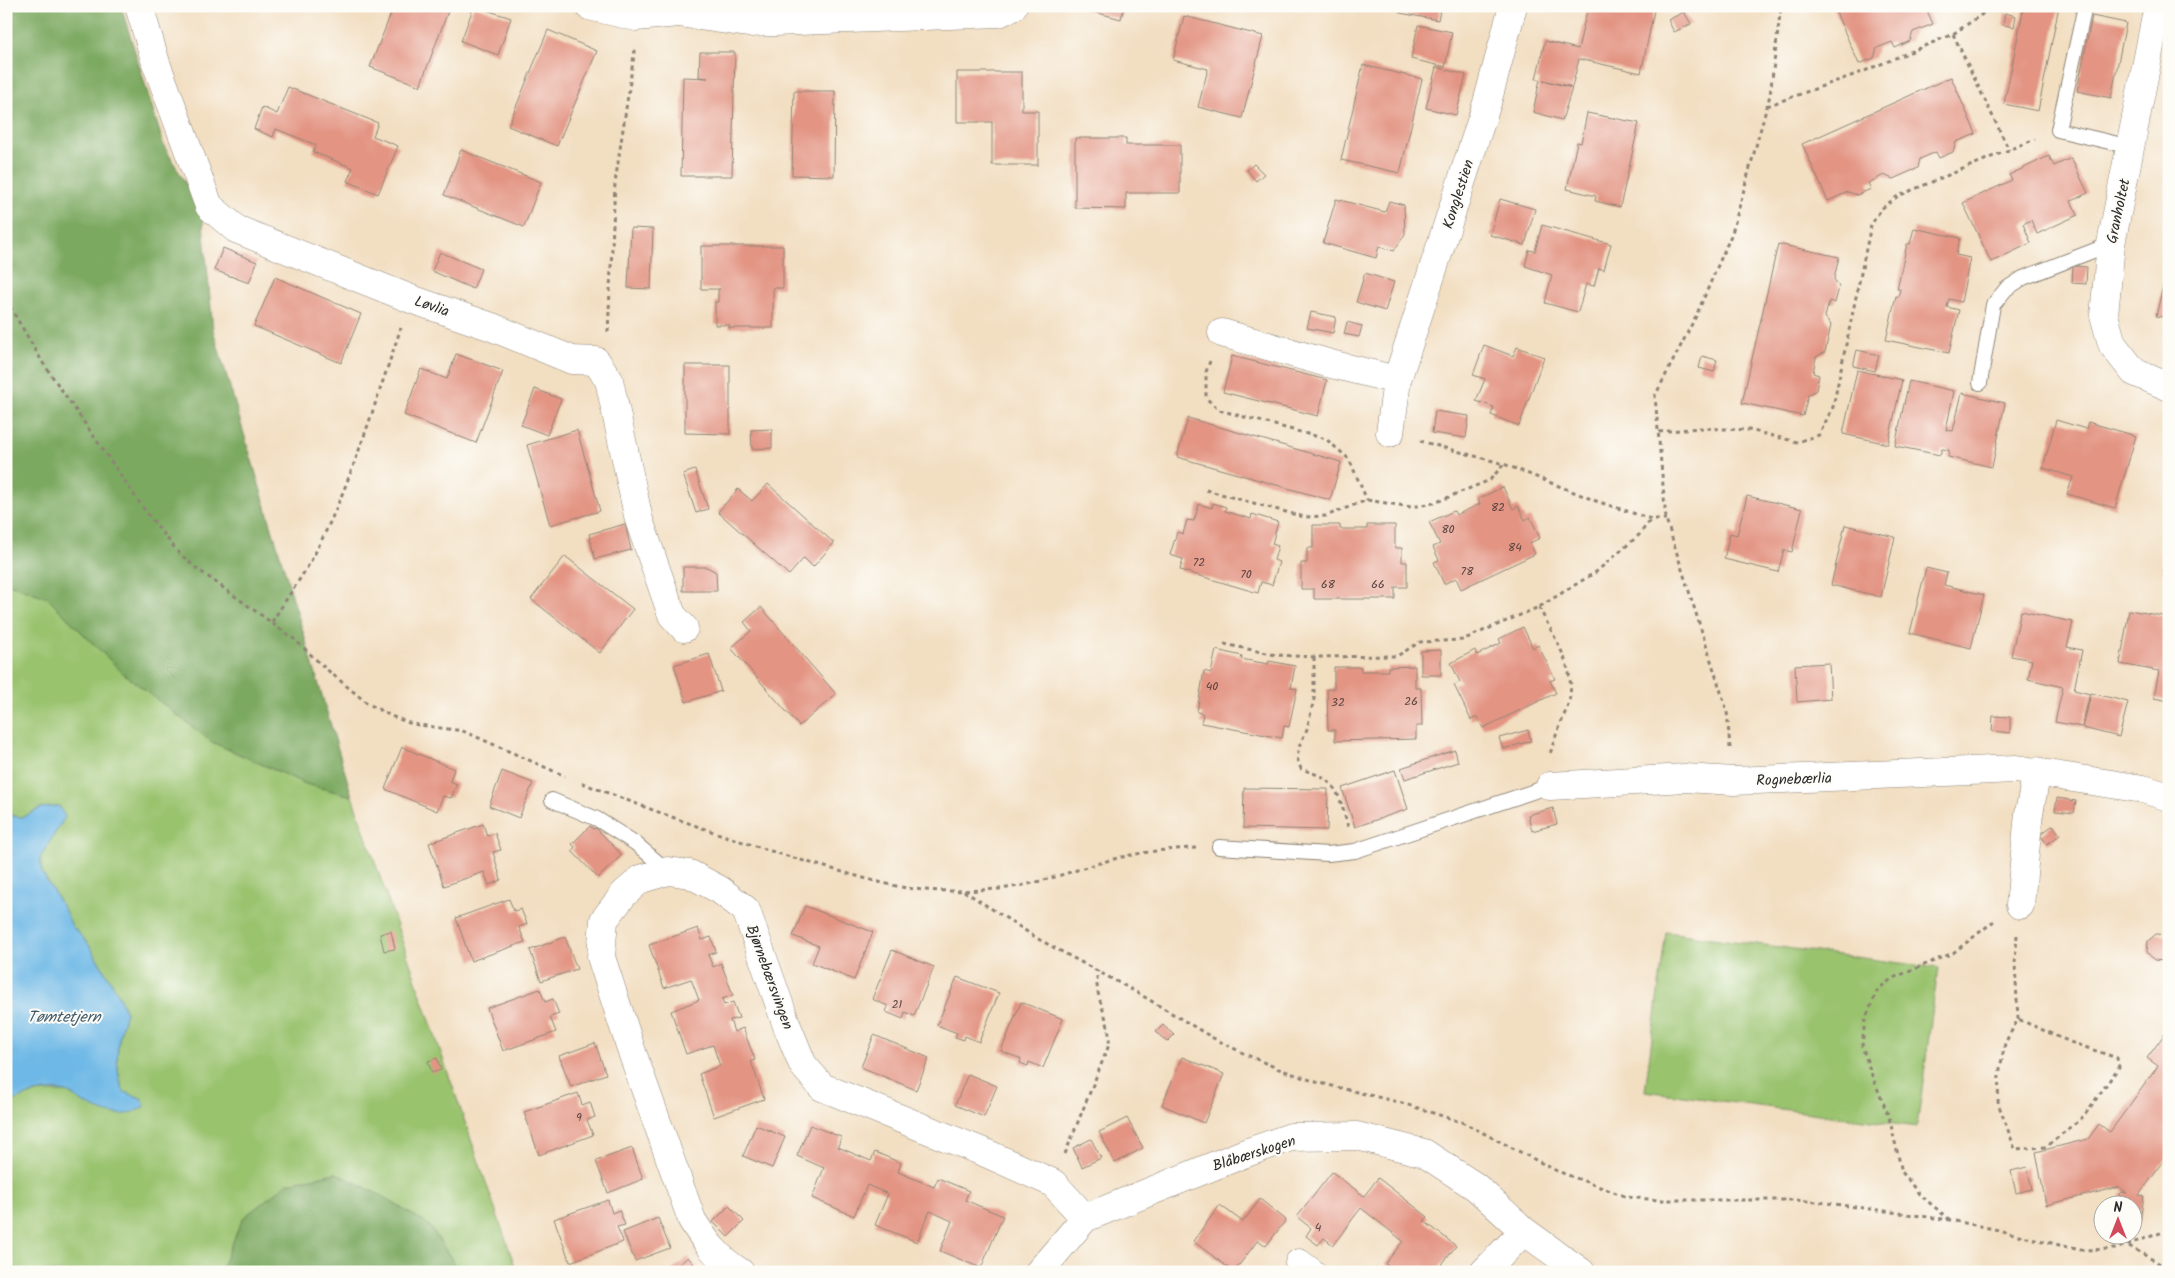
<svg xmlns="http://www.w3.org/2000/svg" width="2175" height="1278" font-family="Kalam,sans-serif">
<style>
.green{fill:#9ac36e;stroke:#62774c}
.forest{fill:#7ba961;stroke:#536a46}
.water{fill:#6db8e6;stroke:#4c7288}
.building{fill:#e39483}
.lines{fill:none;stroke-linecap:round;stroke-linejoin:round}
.service-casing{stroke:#8e8476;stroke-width:16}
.minor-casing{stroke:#8e8476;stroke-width:29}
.path{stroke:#8e8476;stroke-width:3;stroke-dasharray:4 4;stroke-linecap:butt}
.service{stroke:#fff;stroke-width:14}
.minor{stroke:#fff;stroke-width:28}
.labels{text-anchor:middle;stroke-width:4;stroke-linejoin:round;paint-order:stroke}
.number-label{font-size:12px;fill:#594541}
.street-label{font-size:15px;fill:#2b2b2b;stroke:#fdfcf7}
.water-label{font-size:16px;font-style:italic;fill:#425c6c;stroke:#fdfcf7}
</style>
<rect width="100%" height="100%" fill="#fdfcf7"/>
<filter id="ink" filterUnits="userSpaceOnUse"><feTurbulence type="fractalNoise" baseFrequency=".02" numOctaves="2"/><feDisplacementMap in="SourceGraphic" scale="10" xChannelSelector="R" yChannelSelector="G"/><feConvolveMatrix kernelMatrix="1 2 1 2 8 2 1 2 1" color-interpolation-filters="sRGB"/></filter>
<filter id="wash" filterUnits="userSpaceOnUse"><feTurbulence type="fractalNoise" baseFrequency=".0096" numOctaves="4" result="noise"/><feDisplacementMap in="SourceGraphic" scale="20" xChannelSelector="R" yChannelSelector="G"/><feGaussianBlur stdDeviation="1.12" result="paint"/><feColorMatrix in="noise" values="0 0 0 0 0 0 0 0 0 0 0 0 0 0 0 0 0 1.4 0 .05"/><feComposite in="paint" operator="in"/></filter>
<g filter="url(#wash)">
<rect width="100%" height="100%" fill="#f2dec1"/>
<path class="green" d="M6,583L46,597L123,673L212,742L306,784L352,796L517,1272H460L429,1225L380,1195L336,1173L288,1183L243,1218L220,1272H6V1105L19,1097L39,1092H67L86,1104L141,1098L124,1092C113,1065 117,1040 126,1013L117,992L89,945L72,926L64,909L42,873L40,858L65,817L41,808L23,817L12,816L6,805Z
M1666,932L1938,968L1917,1127L1645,1091Z"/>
<path class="forest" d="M6,6H121L164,146L202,212L213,330L352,796L306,784L212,742L123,673L46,597L6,583Z
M336,1173L380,1195L429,1225L460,1272H220L243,1218L288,1183Z"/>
<path class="water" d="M6,804L12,816L23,817L41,808L59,806L65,817L40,858L42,873L64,909L72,926L89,945L117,992L126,1013C117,1040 113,1066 124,1092L141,1098L145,1106C123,1120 108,1115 86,1104C80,1101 73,1094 66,1092C46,1088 23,1095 6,1105Z"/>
<g id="blocks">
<path class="building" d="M394,6H450L420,86L370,67Z
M474,6L511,18L498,55L461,41Z
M1084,6H1124L1121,19L1083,9Z
M1401,6H1441L1438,20L1400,13Z
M1588,6H1655L1641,73L1579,59L1572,87L1543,80L1572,88L1562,120L1533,112L1540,79H1536L1545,41L1578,49Z
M1833,6H1925L1933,24L1913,32L1910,41L1895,48L1892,42L1877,48L1874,58L1859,64Z
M2024,6H2059L2038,111L2004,104Z
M1684,12L1691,24L1674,32L1668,20Z
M2005,13L2016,16L2014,27L2003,25Z
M1184,16L1263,36L1242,118L1198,107L1208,69L1173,60Z
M2092,16L2126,23L2111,98L2077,91Z
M1418,25L1452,32L1445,67L1411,59Z
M548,30L597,51L557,146L508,126Z
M700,52H735L732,176H681L683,77L708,78L699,77Z
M1363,65L1422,79L1400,173L1341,160Z
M1436,67L1466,75L1456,115L1426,108Z
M957,72H1022V111H1038V165H992V122H957Z
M1951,77L1976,134L1956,142L1953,152L1939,158L1936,152L1920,159L1918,168L1893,179L1884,175L1868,183L1871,189L1857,195L1848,192L1828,201L1802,144Z
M288,87L378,123L373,136L398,146L378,194L347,181L353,168L313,152L316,145L276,129L273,137L254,129L262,107L277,114Z
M794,91H835L834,176L792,175Z
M1587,113L1639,123L1620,207L1595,201L1596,196L1567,189L1577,142L1581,143Z
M1075,138H1126V145H1180V193H1126V209L1075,208Z
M461,150L541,182L524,227L444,195Z
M2049,156L2054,166L2071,158L2088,193L2071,201L2078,215L2037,234L2031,220L2023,224L2031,243L1991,262L1963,203L2012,180L2009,175Z
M1254,164L1264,174L1256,181L1247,170Z
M1336,199L1385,212L1389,201L1404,205L1405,234L1394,251L1379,246L1376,258L1323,243Z
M1500,199L1535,209L1525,245L1490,235Z
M1542,225L1611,244L1604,270L1599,268L1594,286L1586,284L1578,312L1545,303L1552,275L1525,266L1529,250L1535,251Z
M631,228L653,229L651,289L628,288Z
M1914,228L1960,238L1956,255L1970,258L1961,302L1949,299L1947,307L1959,310L1949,353L1886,340L1896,296L1898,297L1900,289H1897L1907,244H1910Z
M2168,238H2169V318L2156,316L2168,264L2162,263Z
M1778,244L1839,257L1834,279L1839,287L1835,303L1829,301L1825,317L1831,325L1825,352L1816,357L1813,373L1819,375L1816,390L1808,395L1803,416L1742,403Z
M701,246H783V288H773V328H729V325H715V302H718V290L720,289H701Z
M223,248L257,262L249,283L214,270Z
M440,252L481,269L473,289L432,271Z
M2073,266L2087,267L2086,284L2072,283Z
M1365,273L1394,282L1385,311L1356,302Z
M275,277L361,314L341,363L254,326Z
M1311,312L1336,317L1333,333L1307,328Z
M1347,322L1362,326L1359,337L1344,334Z
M1484,345L1513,356L1517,347L1544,357L1519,426L1491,415L1494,407L1476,401L1485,379L1473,375Z
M1857,350L1879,355L1875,371L1853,366Z
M456,354L503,371L476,443L404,415L421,369L447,379Z
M1232,356L1327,380L1318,416L1223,392Z
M1702,356L1717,360L1714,372L1699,368Z
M685,365H730V434L685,433Z
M1857,370L1902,380L1888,444L1843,434Z
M1909,381L1954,391L1946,430L1953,431L1962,393L2005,403L1992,467L1948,457L1949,450L1942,449L1940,455L1895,446Z
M535,389L561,399L547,435L521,425Z
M1435,411L1469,416L1466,438L1432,433Z
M1188,418L1341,462L1330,500L1177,457Z
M2056,420L2086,429L2088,422L2136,436L2115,508L2067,494L2073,477L2043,468Z
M772,429V448L752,449L751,430Z
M577,430L600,511L550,525L527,445Z
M695,470L708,509L696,513L683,474Z
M768,484L834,543L813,567L804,558L789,575L718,512L738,489L752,501Z
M1503,487L1513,509L1518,506L1525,520L1530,517L1540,538L1530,543L1535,554L1461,589L1456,578L1444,584L1434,562L1439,560L1433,547L1440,544L1429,522L1454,511L1456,515L1480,504L1478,499Z
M1747,496L1802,509L1792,552L1784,550L1778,572L1724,559L1730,533L1737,535Z
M1213,503L1226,507L1225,511L1251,519L1252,514L1278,522L1272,544L1278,546L1274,560L1279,562L1272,585L1261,582L1258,593L1180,570L1183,559L1170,555L1177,532L1183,534L1187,520L1194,521L1199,504L1212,508Z
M625,524L631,550L595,559L589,534Z
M1313,525H1340V529H1367V525H1395V548H1402V562H1407V587H1395V599H1314V589H1301V563H1307V548H1313Z
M1845,525L1895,537L1881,597L1831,585Z
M2168,546H2169V572L2163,571Z
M565,556L633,609L600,653L531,599Z
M683,567H707L716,572L717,591H683Z
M1926,568L1947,573L1944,585L1984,595L1971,648L1910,633Z
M761,607L836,694L799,726L731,648L751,631L744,622Z
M2129,610L2169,617V701L2154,698L2159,671L2120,664Z
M2021,611L2073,622L2067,647L2082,650L2074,690L2090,694L2082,727L2055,722L2063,687L2028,679L2032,660L2011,656Z
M1523,627L1533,648L1538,645L1555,679L1550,681L1556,693L1483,728L1477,717L1471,720L1454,685L1460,682L1451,663L1475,650L1477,655L1501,643L1499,639Z
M1216,650L1242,656L1241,659L1268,664L1269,661L1295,666L1291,688L1297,689L1289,727L1284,726L1282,738L1201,723L1203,714L1197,712L1204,671L1211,673Z
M1441,650V675H1421V651Z
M709,654L721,691L686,702L674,665Z
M1829,663L1831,699L1797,702L1795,665Z
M1415,666V688H1421L1422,726H1416V739L1335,741V730H1328L1327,689H1334V667H1361V671H1388V667Z
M2091,693L2128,702L2119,737L2083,728Z
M1993,716L2010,717V733L1992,731Z
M1528,730L1531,741L1503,749L1499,738Z
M402,747L454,769L450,781L457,784L451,798L443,796L437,811L385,789Z
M1455,750L1458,762L1405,779L1401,768Z
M1395,770L1408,809L1355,827L1342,788Z
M502,771L533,783L519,818L489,806Z
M1244,788L1328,789L1327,830L1243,828Z
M2057,798L2076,801L2074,813L2055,811Z
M1553,808L1557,824L1532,831L1528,815Z
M483,824L487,836L495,833L501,850L493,852L501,880L489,885L484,872L444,886L429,843Z
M2053,825L2060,835L2047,844L2040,835Z
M590,826L594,829L596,828L622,855L598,878L572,851L575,847L572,844Z
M509,899L514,911L521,909L527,924L519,927L525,942L471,961L456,918Z
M805,906L873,932L854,980L812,963L819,946L793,936Z
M698,928L702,940L711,937L716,952L708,955L713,967L721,963L733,995L722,999L724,1005L733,1002L739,1018L730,1020L734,1032L743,1028L755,1060L751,1061L764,1099L714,1117L699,1074L720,1066L713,1045L686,1054L671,1011L699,1000L691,979L664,988L649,945Z
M391,931L395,949L384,951L380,934Z
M2156,934L2167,935L2169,937V958L2165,961L2154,960L2147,952L2148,941Z
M565,937L577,969L541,981L530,950Z
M892,950L934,967L914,1016L905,1012L903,1019L886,1012L888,1006L872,999Z
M957,977L999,993L979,1042L965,1036L964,1040L955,1037L957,1033L937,1025Z
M540,989L545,1002L553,999L559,1014L550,1017L556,1032L503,1051L487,1008Z
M1021,1002L1063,1019L1043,1068L1029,1062L1028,1066L1020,1063L1021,1059L1001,1051Z
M1163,1025L1174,1035L1167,1042L1156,1032Z
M2169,1028V1154L2139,1195L2144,1196L2140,1221L2132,1220V1206H2118L2121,1192L2127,1193L2119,1187L2046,1205L2036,1152L2088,1139L2099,1124L2110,1132L2158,1066L2147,1058Z
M874,1035L929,1058L916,1090L861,1067Z
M595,1043L606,1074L571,1087L559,1056Z
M1182,1057L1224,1074L1204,1123L1162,1105Z
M437,1058L441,1070L432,1073L428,1061Z
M968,1074L997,1086L984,1117L955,1105Z
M578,1093L582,1105L590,1102L595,1117L587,1120L593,1135L539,1155L524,1112Z
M1127,1118L1143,1148L1115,1163L1099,1132Z
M756,1125L785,1137L772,1168L743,1156Z
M810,1125L841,1137L838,1147L871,1161L875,1152L901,1163L898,1172L934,1187L938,1178L969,1191L965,1200L1003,1216L981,1268L940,1251L952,1221L930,1211L917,1242L875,1225L888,1194L867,1185L854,1216L812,1198L824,1168L797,1156Z
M1091,1139L1101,1158L1082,1167L1073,1148Z
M632,1148L643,1179L608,1193L596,1161Z
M2027,1167L2032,1189L2016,1193L2011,1171Z
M1332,1172L1364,1196L1378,1178L1428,1217L1424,1221L1456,1246L1436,1272H1396L1385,1264L1403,1241L1361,1208L1333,1245L1324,1238L1318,1245L1306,1236L1311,1228L1297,1217Z
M1260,1199L1286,1220L1266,1246L1258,1240L1234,1272L1193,1241L1220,1205L1243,1222Z
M608,1200L612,1213L619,1210L625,1225L617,1227L623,1242L570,1262L554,1219Z
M729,1206L744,1221L728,1237L713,1222Z
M658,1218L670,1248L635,1261L623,1232Z
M688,1257L700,1272H670Z"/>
</g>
</g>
<g filter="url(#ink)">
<use href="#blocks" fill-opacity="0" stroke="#8e8476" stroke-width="1"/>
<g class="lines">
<g class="service-casing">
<path id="service" d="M2085,6L2058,130L2131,147
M1980,383L1993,305L2006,289L2023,278L2111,244
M552,800L597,819L635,843L668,871
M1219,847L1328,854L1355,851L1550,786"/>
</g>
<g class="minor-casing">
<path id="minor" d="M139,6L156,63L209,206L236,229L411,299L492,327L572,360L596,361L609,380L639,520L672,615L684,628
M589,6L636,17L678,13L748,23L999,13L1013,6
M2158,6L2111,244L2104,315L2112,344L2134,372L2169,387
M1222,333L1331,364L1397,380
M1390,433L1397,380L1487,103L1513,6
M1550,786L1685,778L1734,781L2016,769L2143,789L2169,797
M2020,905L2029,813L2037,771
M1299,1263L1311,1272
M740,1272C718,1259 705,1241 692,1220L633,1055L601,957L604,920L624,894L641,879L668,871L690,874L720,890L746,910L787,1026L803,1065L822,1087L988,1154L1053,1183L1085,1218
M1039,1272L1085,1218L1243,1154L1291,1137L1357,1136L1424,1153L1476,1187L1524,1231L1581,1272
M1484,1272L1524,1231"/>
</g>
<path class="path" d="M1953,34L2009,150
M1767,106L1862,72L1953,34L1994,6
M6,300L43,363L146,512L178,552L196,568L294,639L325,668L367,703L391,716L412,724L463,731L565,776
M608,332L615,183L635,48
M1210,361L1206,372V398L1219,410L1326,439L1349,459L1367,500
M1659,432L1699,428L1749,430L1797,442L1819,435L1833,407L1871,225L1881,209L1898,196L2035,139
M1420,441L1504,464L1596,501L1651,519H1666
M1206,490L1304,517L1326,516L1367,500L1411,507L1434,503L1490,480L1504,464
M1539,607C1552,635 1577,668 1569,701C1564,719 1554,736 1550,755
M272,622C285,600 301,579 313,557C351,485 374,405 401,328
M1224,644L1276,655L1314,657L1397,656L1420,642L1462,640L1539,607L1596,572L1639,535L1651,519
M1314,657V699L1307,729L1299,747L1297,758L1301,769C1339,780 1338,793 1348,827
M1730,748L1727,711L1666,519L1655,396L1696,316L1732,233L1770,95L1781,6
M582,783C662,814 742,844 825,867C854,875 884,885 914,889C941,892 969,891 997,889C1034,886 1068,872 1103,862C1133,853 1165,849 1196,848
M964,891L1040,940L1138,993L1213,1038L1247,1055L1279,1069L1316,1082L1402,1103L1464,1123L1557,1171L1627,1197L1659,1200H1796L1827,1203L1950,1220L1994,1229L2080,1250L2115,1249L2169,1230
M2017,935L2015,963L2018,1019L2005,1043L1999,1074L1998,1103L2015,1149L2046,1147L2084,1116L2119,1067L2117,1058L2070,1042L2018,1019
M1065,1154L1109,1045C1112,1018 1092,998 1098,971
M1950,1220L1919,1194L1902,1172L1889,1117L1871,1073L1862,1046L1865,1020L1878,989L1893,978L1953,953L1994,921
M2129,1246L2169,1269"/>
<use href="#service" class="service"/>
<use href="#minor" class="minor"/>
</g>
</g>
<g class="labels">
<g class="number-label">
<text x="1498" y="511">82</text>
<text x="1448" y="533">80</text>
<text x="1515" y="551">84</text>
<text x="1199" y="566">72</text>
<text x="1467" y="575">78</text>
<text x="1246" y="578">70</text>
<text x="1328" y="588">68</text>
<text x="1378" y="588">66</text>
<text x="1212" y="690">40</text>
<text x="1411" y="705">26</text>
<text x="1338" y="706">32</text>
<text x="897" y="1008">21</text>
<text x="579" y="1121">9</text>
<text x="1318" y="1231">4</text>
</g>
<g class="street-label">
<text transform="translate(1458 194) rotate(-72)" y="5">Konglestien</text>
<text transform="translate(2118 211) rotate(-78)" y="5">Granholtet</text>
<text transform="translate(432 306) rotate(19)" y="5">Løvlia</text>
<text transform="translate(1794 779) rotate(-2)" y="5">Rognebærlia</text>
<text transform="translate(770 977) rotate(70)" y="5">Bjørnebærsvingen</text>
<text transform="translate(1254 1153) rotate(-18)" y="5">Blåbærskogen</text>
</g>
<g class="water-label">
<text x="64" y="1022">Tømtetjern</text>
</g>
</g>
<rect width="2175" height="1278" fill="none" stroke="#fdfcf7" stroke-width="25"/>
<g transform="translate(2118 1220)"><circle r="24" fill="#fdfcf7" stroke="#a9a8a5"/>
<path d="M0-4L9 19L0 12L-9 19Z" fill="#d1495b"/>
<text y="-8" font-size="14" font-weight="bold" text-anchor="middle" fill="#2b2b2b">N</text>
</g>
</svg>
